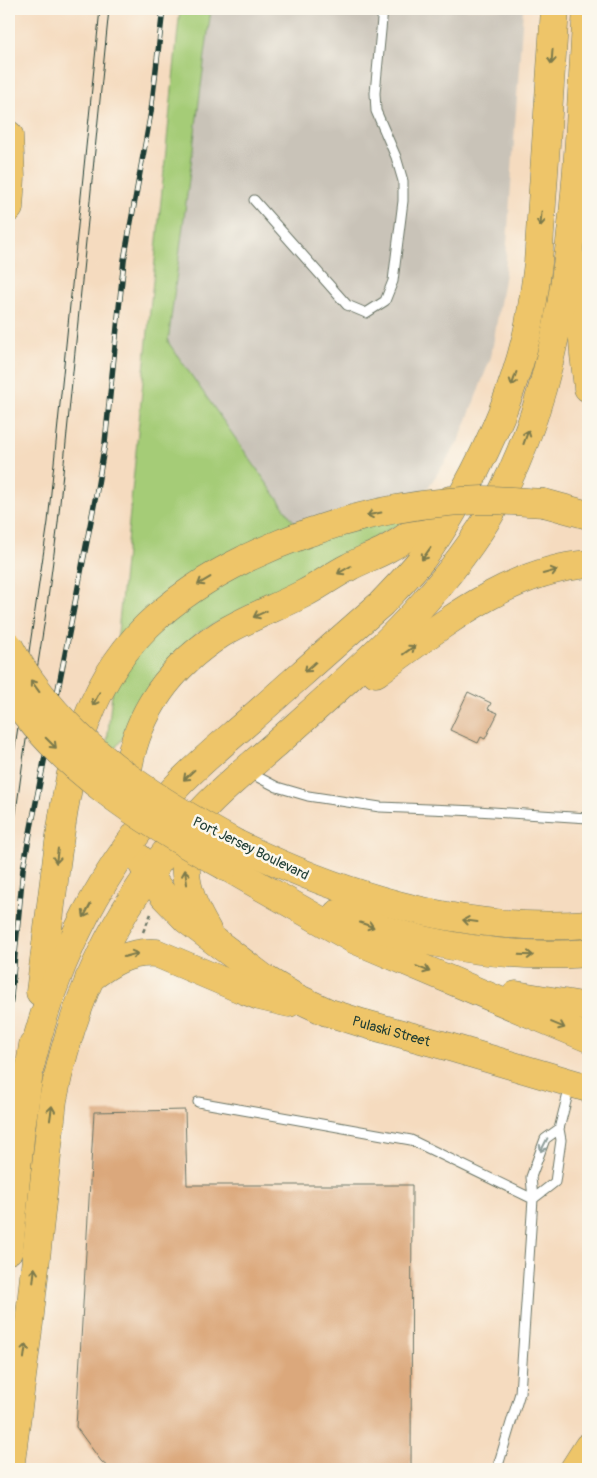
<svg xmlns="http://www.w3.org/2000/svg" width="597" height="1478" font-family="Pangolin,sans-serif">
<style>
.industrial{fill:#c9c3b8}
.green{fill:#a5cc77;stroke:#628456}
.building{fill:#dba87c}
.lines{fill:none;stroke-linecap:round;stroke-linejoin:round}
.lane-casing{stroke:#6a7465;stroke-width:11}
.highway-casing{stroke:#6a7465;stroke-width:29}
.path{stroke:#6a7465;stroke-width:2.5;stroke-dasharray:4 4;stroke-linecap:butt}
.lane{stroke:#fff;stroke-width:9}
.highway{stroke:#eec569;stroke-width:28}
.tram{stroke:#1f3d34;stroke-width:1}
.rail-casing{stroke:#1f3d34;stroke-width:5.5}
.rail{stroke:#fbf7ec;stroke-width:4;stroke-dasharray:11;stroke-linecap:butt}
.highway-bridge-casing{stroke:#6a7465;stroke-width:29;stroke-linecap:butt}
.highway-bridge{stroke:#eec569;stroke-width:28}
.oneway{stroke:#7c7a4c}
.oneway2{stroke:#8f9e9a}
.labels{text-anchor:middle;stroke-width:5;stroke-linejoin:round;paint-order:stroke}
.street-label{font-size:14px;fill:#1f3d34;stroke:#fbf7ec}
</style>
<rect width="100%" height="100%" fill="#fbf7ec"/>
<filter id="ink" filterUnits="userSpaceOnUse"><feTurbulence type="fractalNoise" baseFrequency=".02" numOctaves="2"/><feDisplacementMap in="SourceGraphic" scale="10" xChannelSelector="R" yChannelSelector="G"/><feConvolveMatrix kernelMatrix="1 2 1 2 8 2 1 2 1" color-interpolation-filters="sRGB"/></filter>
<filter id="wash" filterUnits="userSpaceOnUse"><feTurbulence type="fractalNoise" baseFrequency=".0096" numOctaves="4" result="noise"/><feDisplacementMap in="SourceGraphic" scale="20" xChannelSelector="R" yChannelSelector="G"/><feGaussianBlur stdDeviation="1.12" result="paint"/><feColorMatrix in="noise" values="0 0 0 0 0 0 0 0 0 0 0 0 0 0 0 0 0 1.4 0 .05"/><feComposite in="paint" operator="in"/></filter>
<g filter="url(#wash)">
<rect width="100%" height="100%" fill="#f5dbbf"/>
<path class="industrial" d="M211,9H523L505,273L491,357L459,441L413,510L294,522L168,342Z"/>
<path class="green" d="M180,9H211L168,342L294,522L413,510L407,520L196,634L105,763Z"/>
<g id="blocks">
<path class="building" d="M468,692L491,703L488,709L498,713L485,739L481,737L478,743L450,730Z
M185,1110L187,1185H412L411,1469H110L101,1461L76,1427L94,1112Z"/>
</g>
</g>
<g filter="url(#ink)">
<use href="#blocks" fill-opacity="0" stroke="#6a7465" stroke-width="1"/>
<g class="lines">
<g class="lane-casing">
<path id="lane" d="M254,200L347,305L366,313L385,301L393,281L403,201V181L396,157L376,111L375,93L383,9
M248,772L277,787L308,796L380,807L477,811L588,818
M198,1102L411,1140L533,1199
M533,1199L555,1182L561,1140L559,1129L570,1086
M497,1469L520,1393L533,1199L531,1177L545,1139L559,1129"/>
</g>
<g class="highway-casing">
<g id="highway">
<path d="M9,135L11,177L9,208"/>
<path d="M578,265L584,354L588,388"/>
<path d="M544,503L588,515"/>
<path d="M376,673C440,627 506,571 588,564"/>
<path d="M125,798C128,727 162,672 221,634C247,618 276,608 303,594C319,586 333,575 349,567C361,560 375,556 387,549C411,536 431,519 450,500"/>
<path d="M196,825C177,863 186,895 207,930"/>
<path d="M237,844C346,897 466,934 588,924"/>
<path id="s1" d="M139,858L148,874L164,896L187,920L265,979L295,997L327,1012L362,1023L446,1046L588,1088"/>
<path d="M225,866L353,939L588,1038"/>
<path d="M337,914C418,944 502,960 588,953"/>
<path d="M89,979C110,963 128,951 156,953L241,989L259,996L289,1003"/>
<path d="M40,992C45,950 51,907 56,865C68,775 80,693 147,626C177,597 210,576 247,558"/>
<path d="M516,995L588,1007"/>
<path d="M31,1063C55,959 104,863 178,785C200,762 226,741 251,719C294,681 337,642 381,604C395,589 409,575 422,559C438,538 451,515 464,492C491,443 513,392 526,338C532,313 535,288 538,263L555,9"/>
<path d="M9,1250L21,1128L33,1045"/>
<path d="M10,1469L29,1323L53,1100C74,990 124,892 202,811C225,786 252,765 277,743C355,673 434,606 489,516C576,370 576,174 587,9"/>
<path d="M574,1469L588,1447"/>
</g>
</g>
<path class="path" d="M143,932L151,914"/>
<use href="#lane" class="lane"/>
<use href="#highway" class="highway"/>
<path class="tram" d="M9,788L48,522L100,9
M9,864L24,753L47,606L58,523L109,9"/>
<g class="rail-casing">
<path id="rail" d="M9,1018L23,869L96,495L105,443L124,260L151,112L163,9"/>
</g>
<use href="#rail" class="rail"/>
<g class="highway-bridge-casing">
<path id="highway-bridge" d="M247,558C321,523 401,502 483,500C504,500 524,502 544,503
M9,646C17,661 26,675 36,688C87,757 163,804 237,844
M9,692C62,770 144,822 225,866"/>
</g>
<use href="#highway-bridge" class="highway-bridge"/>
</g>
<defs><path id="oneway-shaft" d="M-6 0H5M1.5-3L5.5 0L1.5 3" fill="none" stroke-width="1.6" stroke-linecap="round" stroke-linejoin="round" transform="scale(1.25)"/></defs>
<g class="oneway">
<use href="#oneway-shaft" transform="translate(552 57) rotate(94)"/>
<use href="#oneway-shaft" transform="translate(541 219) rotate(94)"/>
<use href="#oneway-shaft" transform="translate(514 379) rotate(109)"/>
<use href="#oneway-shaft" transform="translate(526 437) rotate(-70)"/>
<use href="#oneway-shaft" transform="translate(374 514) rotate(169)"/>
<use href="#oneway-shaft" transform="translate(426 554) rotate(126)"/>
<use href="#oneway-shaft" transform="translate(344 570) rotate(150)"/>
<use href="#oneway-shaft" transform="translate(550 572) rotate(-15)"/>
<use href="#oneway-shaft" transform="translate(204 581) rotate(149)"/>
<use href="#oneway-shaft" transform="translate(260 614) rotate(155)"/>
<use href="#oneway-shaft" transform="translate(409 650) rotate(-36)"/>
<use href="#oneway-shaft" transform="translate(310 667) rotate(138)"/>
<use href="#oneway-shaft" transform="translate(35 686) rotate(-126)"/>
<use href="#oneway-shaft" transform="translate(96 699) rotate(117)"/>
<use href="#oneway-shaft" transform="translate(51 743) rotate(45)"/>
<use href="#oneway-shaft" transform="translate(189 775) rotate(137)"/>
<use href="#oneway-shaft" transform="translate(57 856) rotate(97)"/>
<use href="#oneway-shaft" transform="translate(186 877) rotate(-98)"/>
<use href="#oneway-shaft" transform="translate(87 911) rotate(118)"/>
<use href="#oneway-shaft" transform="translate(470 921) rotate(-172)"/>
<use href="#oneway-shaft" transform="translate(367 925) rotate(19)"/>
<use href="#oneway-shaft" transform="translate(131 955) rotate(-15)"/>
<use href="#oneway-shaft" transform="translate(526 955) rotate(2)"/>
<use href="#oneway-shaft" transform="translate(423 969) rotate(22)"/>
<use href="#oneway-shaft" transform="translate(558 1025) rotate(23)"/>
<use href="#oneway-shaft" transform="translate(51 1113) rotate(-82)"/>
<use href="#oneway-shaft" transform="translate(34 1275) rotate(-84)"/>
<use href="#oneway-shaft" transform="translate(25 1351) rotate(-82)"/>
</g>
<use class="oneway2" href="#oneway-shaft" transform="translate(544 1145) rotate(117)"/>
</g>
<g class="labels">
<g class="street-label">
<text transform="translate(251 848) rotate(26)" y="5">Port Jersey Boulevard</text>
<text dy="5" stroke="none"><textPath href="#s1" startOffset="314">Pulaski Street</textPath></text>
</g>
</g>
<rect width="597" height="1478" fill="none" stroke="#fbf7ec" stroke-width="30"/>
</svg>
